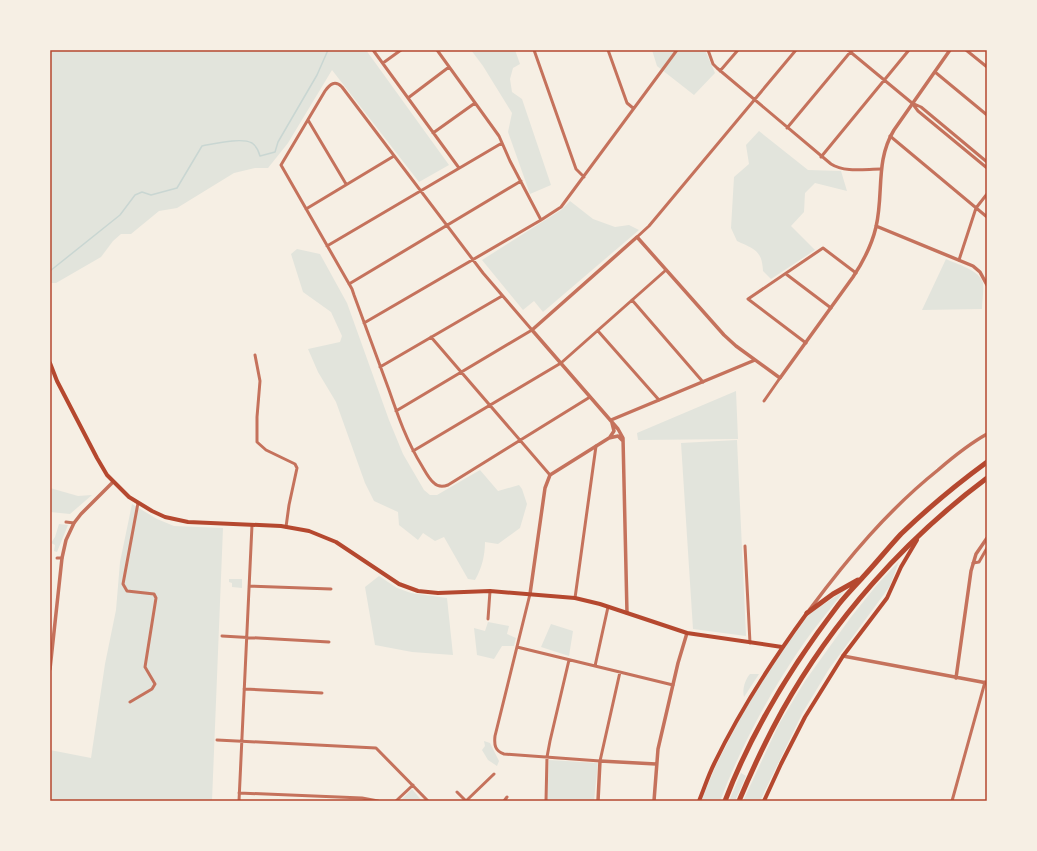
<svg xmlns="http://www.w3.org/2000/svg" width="1037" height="851" font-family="'DejaVu Sans',sans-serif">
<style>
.green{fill:#e2e4dc}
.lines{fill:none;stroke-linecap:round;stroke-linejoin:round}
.stream{stroke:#c9d6d2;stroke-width:1.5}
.minor{stroke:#c5725c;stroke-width:3}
.tertiary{stroke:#c5725c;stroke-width:3.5}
.secondary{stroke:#b5482f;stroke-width:4}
.motorway{stroke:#b5482f;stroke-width:5}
.neatline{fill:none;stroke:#b5482f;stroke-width:1.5}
</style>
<rect width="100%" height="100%" fill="#f6efe4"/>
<path class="green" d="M50,50H366L449,165L419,182L332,70L288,143L268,168H255L234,173L177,208L159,211L131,234H121L113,241L101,257L56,283H50Z
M471,50H515L520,64L513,68L510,79L512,92L522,99L551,185L530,194L508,132L512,113L483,66Z
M652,50H705L715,73L694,95L657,66Z
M759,131L808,170L841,171L847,191L815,183L805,193L804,212L791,226L815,250L771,279L763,271C762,250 754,249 737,241L731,228L734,177L749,164L746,145Z
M570,201L593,219L615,227L629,225L639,230L543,312L534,301L523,310L482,260L561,210Z
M297,249L320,254L347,303L389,420L403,454L424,490L430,495H437L480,470L498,491L519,485L522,489L527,504L520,528L498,544L485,542C485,555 482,568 475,580L468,579L444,537L435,541L423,533L418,540L399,525L398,512L374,501L365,483L336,402L318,372L308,349L340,342L342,336L331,312L303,292L291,254Z
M946,259C956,264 980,270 983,283C984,291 982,301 982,309L922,310Z
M736,391L738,439L638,440L637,433Z
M737,440L746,636L693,629L681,443Z
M50,488L78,496L92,495L70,514L50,512Z
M132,504L157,519L174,526L223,528L212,801H50V750L91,758L105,664L116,610L120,562Z
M59,524L68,525L57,552L54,551L55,545L51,543L55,537Z
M899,561L890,586L829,669L803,712L760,801H743L779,724L805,681L851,617L876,586Z
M379,576L397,588L411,593L447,598L453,655L412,652L375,645L365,587Z
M229,579H242V588L232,587V583L229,582Z
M845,590C832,607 818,623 806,640C771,690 742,744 720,801H701L716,765L747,705L770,668L809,614Z
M488,622L509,626L507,634L516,638L514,646H502L494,659L477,655L474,628L485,631Z
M551,624L573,631L569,656L541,647Z
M750,674H759L744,697C742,689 745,680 750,674Z
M484,741L490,743L499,761L497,766L488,760L482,750L485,746Z
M549,760L598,763L594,801H547Z
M741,773L746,776L735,801H729Z
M412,789L422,801H400Z"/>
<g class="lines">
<path class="stream" d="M50,271L120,215L135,195L142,192L151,195L177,188L202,146C214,144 241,137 252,143C256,146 259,152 260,156L275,152L278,142L317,75L328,50"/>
<path class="minor" d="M373,50L459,168
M437,50L499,136L510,161L541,220
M534,50L576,169L584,177
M608,50L627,103L633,108
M708,50L713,64L717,68L831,164C845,173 865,169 881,169
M848,50L912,103L918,111L987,168
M966,50L987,67
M383,63L401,50
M720,71L738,50
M935,72L987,115
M408,98L449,67
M912,103L921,107L987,162
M308,120L346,184
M787,128L852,50
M433,133L475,103
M890,136L987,217
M821,157L909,50
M306,209L394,156
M637,237L649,226L796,50
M327,246L502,143
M959,260L976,208L987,194
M786,274L831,308
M349,284L521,181
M632,300L703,382
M364,323L541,220L561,207L677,50
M598,331L659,400
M431,337L550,475
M806,343L748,299L823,248L856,273
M255,355L260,381L257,417V442L266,450L295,464L297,468L289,505L286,527
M380,367L502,296
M764,401L780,378
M396,411L532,330L483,273L342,87C335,80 330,84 325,91L281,165L352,289L354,295C366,327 377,358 389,390C398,416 407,442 422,466C425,471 429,479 434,483C438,487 443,487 448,485L590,397
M413,451L561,363L666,270
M66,522L74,523
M745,546L750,643
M57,558H62
M973,563L979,562L987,548
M249,586L331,589
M530,594L495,736C494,745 495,751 504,754L600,761L620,672
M575,598L596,446
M488,619L490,591
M222,636L329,642
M517,647L673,685
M595,666L608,607
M244,689L322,693
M130,702L152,689L155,684L145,667L156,598L154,594L127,591L123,584L138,503
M217,740L376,748L428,801
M457,792L466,801
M239,793L362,798L378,801
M239,801L252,525
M396,801L413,785
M466,801L494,774
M504,801L507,797
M546,801L547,757L550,741L569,660
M952,801L985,682"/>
<path class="tertiary" d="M876,226L973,266L980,272L987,285
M611,420L755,360
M610,437L614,431L612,423
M530,594L545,488L550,475L609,438L618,436L623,441
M810,609C848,558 888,510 938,470C953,457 969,444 987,434
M627,613L623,438L618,429L532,330L637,237L724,335L736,346L780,378L853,277C863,262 872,244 876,227C884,193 875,161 894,130L950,50
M843,656L987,683
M50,669L62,558L66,540L74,523L81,514L113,482
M956,678L971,571L976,554L987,538
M598,801L600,761L656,764
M654,801L658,749L678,663L687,633"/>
<path class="secondary" d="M50,363L57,381L97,458L107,475L129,497L152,511L165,517L188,522L281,526L309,531L336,542L399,584L418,591L438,593L490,591L575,598L600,604L687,633L782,647
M699,801C704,789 708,776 714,764C740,710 772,661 807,613
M764,801L781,764L805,717L843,656L887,598L901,567L917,540"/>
<path class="motorway" d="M807,613L833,594L858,580
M725,801C752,730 793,664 839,604C846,595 855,586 863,577C876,563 888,548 901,534C928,508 957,484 987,462
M739,801C752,770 766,740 782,711C833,620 904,540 987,478"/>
</g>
<rect width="1037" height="851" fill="none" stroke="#f6efe4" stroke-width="102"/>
<rect x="51" y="51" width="935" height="749" class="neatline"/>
</svg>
